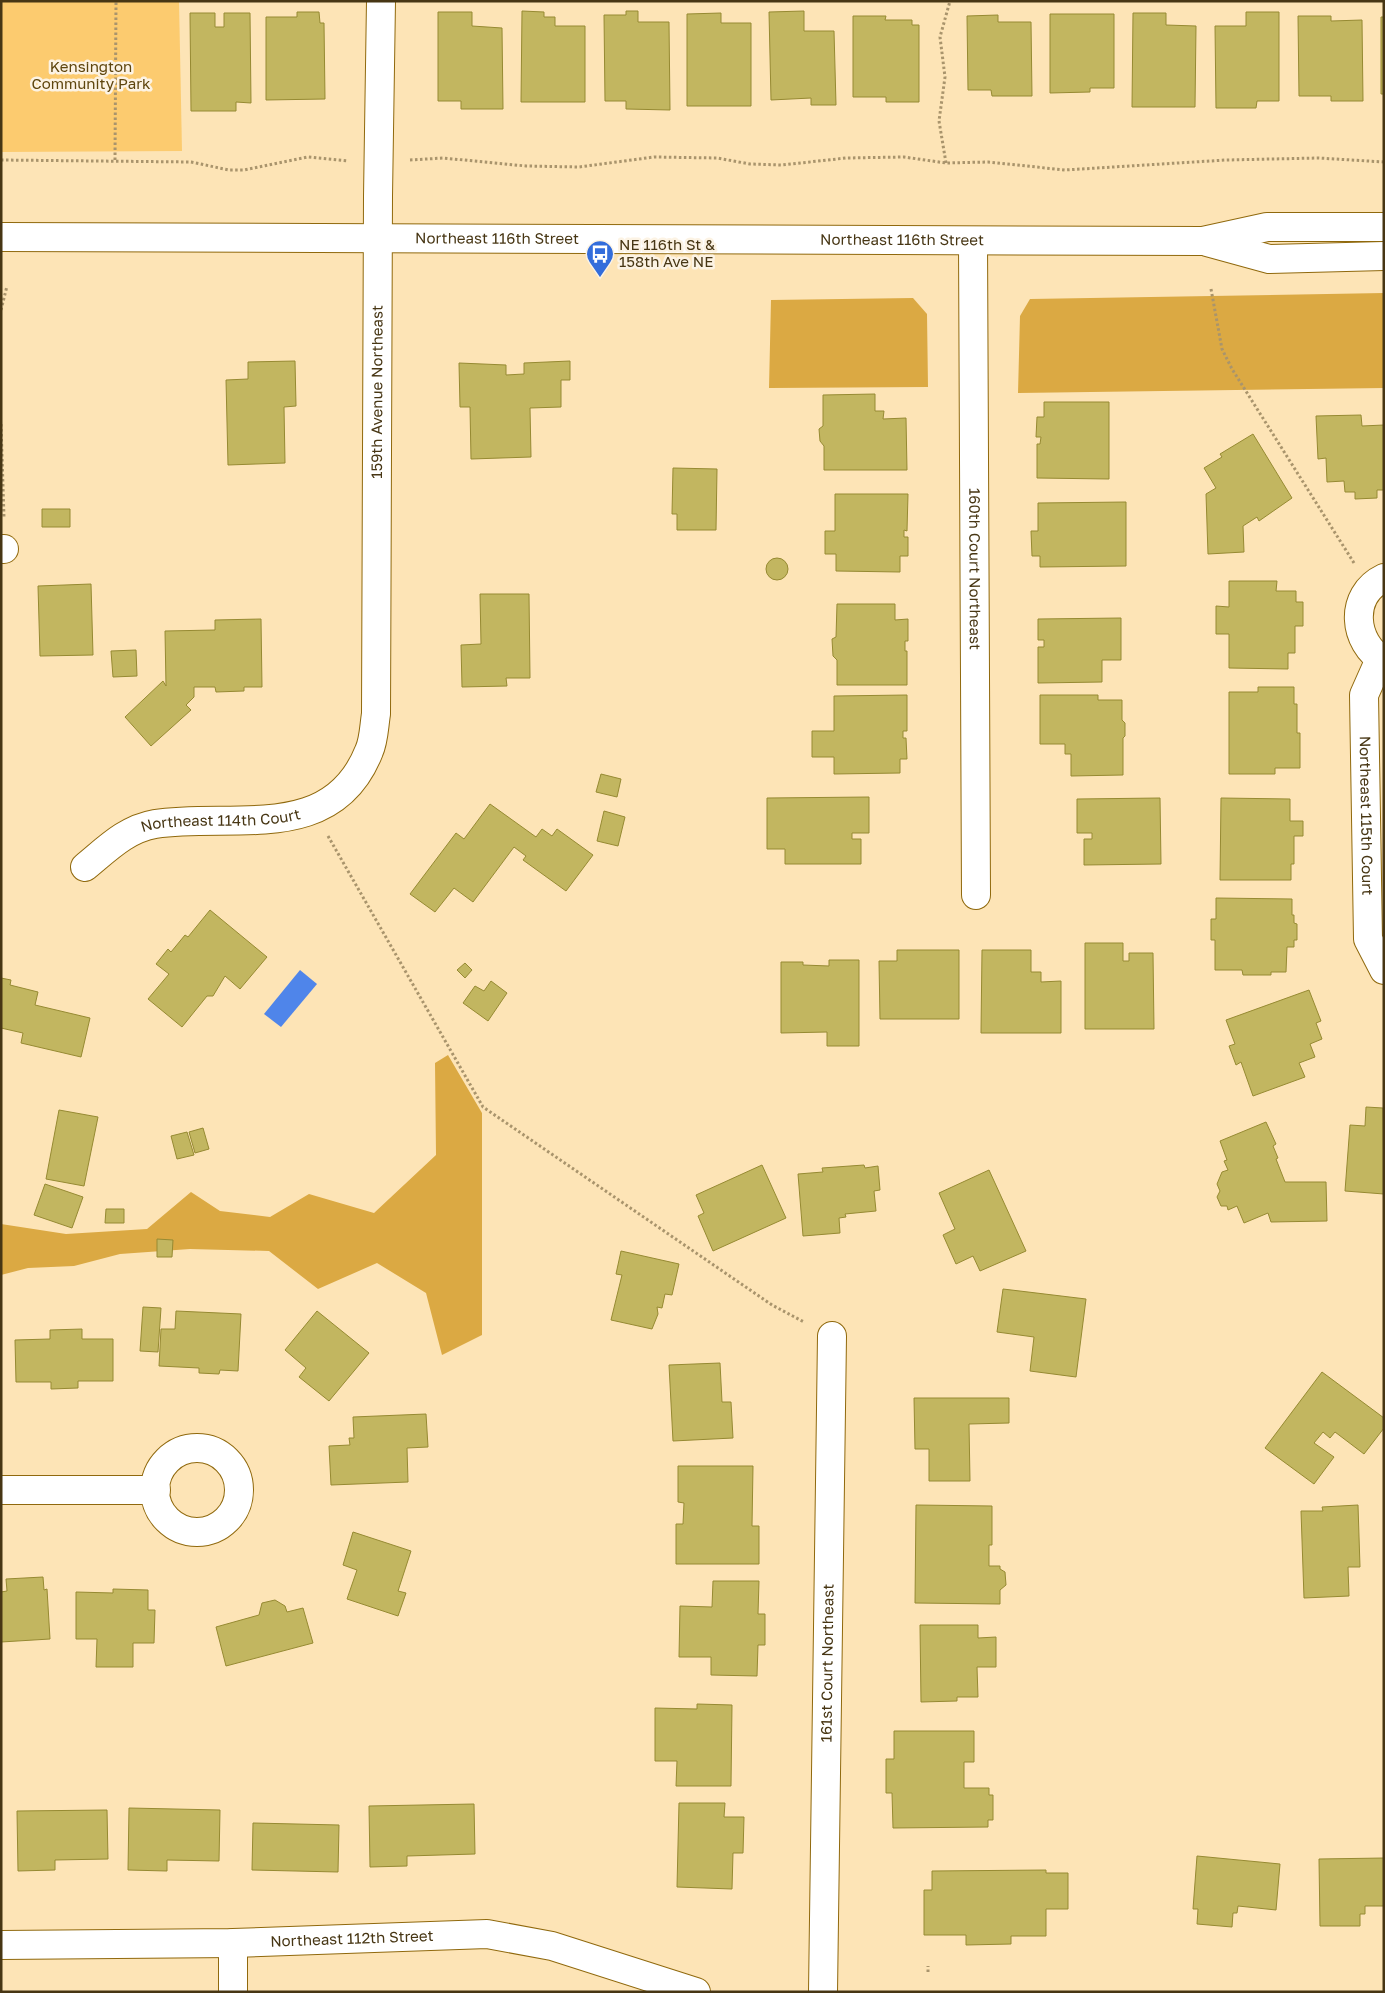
<svg xmlns="http://www.w3.org/2000/svg" width="1385" height="1993" font-family="'Golos Text',sans-serif">
<style>
.green{fill:#fccb6f}
.forest{fill:#dba943}
.water{fill:#4f85ea}
.building{fill:#c2b660;stroke:#968a32}
.lines{fill:none;stroke-linecap:round;stroke-linejoin:round}
.minor-casing{stroke:#90690d;stroke-width:30}
.tertiary-casing{stroke:#90690d;stroke-width:30}
.path{stroke:#a9946c;stroke-width:3;stroke-dasharray:2.5 2.5;stroke-linecap:butt}
.minor{stroke:#fff;stroke-width:28}
.tertiary{stroke:#fff;stroke-width:28}
.labels{text-anchor:middle;stroke-width:5;stroke-linejoin:round;paint-order:stroke}
.park-label{font-size:15px;fill:#5e450d;stroke:#fcf3e4}
.street-label{font-size:15px;fill:#473614;stroke:#fcf3e4}
.poi-label{font-size:15px;fill:#473614;stroke:#fcf3e4;text-anchor:start}
</style>
<rect width="100%" height="100%" fill="#fde4b6"/>
<path class="green" d="M1,1H179L182,151L1,152Z"/>
<path class="forest" d="M1384,293V388L1018,393L1020,316L1030,299Z
M913,298L927,314L928,387L769,388L771,300Z
M448,1055L482,1113V1335L442,1355L426,1293L377,1263L318,1289L269,1251L190,1249L120,1254L74,1266L28,1268L1,1275V1224L66,1234L147,1229L191,1192L220,1211L270,1217L309,1194L374,1213L436,1155L435,1063Z"/>
<path class="water" d="M300,970L317,984L281,1027L264,1014Z"/>
<path class="building" d="M522,11L544,12V17H555V26H585V102H521Z
M626,11H638V22H669L670,110L626,109V101H605L604,15H626Z
M804,11V31H834L836,105H811V98L771,100L769,12Z
M297,12H319L320,23H324L325,99L266,100V17H297Z
M438,12H472V26L502,28L503,109H461V101H438Z
M1246,12H1279V101H1257L1256,108H1216L1215,26H1246Z
M190,13H215V27H224V13H250L251,103L236,102V111H191Z
M721,13V23H751V106H687V14Z
M1133,13H1166V25L1196,26L1195,107H1132Z
M1050,14H1114V88H1090V92L1050,93Z
M998,15V22H1031L1032,96H992L991,90H968L967,16Z
M853,16H886L885,20H912V25H919V102H886V97H853Z
M1298,16H1331V21L1362,20L1363,101H1331V96H1299Z
M1381,17H1384V94H1381Z
M295,361L296,406L284,407L285,463L228,465L226,380L248,379V362Z
M570,361V380H561V407L530,408L531,457L471,459L470,407H460L459,363L506,365V375L524,374V363Z
M875,394V411H884L883,419L906,418L907,470H824V446L820,441L819,429L823,426V395Z
M1044,402H1109V479L1037,478V444H1040L1041,437H1036L1037,417H1044Z
M1361,415L1362,426L1384,425V490H1377V498L1355,499V492H1345L1344,481L1327,482L1326,458L1318,459L1316,416Z
M1253,434L1292,498L1259,521L1257,517L1243,526L1244,552L1208,554L1206,494L1216,488L1204,468L1222,457L1220,454Z
M673,468L717,469L716,530H677V514H672Z
M835,494H908L907,531L904,530V537H908V556H900V572L836,571V554H825V531H835Z
M1126,502V566L1040,567V556H1032L1031,531H1038V503Z
M42,509H70V527H42Z
M766 569a11 11 0 1 1 22 0a11 11 0 1 1-22 0Z
M1229,581H1277L1276,591H1296V602H1303V626H1295V653H1288V669L1229,668V634H1216V606L1229,607Z
M91,584L93,655L40,656L38,586Z
M480,594H529L530,678H506L507,686L462,687L461,645L481,644Z
M837,604H895V620L908,619V641H905V651H907V685H837V660L833,656L832,639L836,637Z
M1121,618V660H1102V682L1038,683V647H1044V640H1038V619Z
M261,619L262,687H244V691L216,692L215,687H194V697L186,705L191,710L151,746L125,717L163,681L166,686L165,631L215,630V620Z
M136,650L137,676L113,677L111,651Z
M1258,687H1294V704H1297V733H1300V768H1275V774H1229V692H1258Z
M907,695V731H903V738H906L907,759H900V773L834,774V757H812V731H834V696Z
M1040,695H1098V700H1122V720L1125,723V736L1123,738V775L1071,776V754H1065V744H1040Z
M601,774L621,779L617,797L596,792Z
M869,797V833H852V839H861V864H785V849H767V798Z
M1160,798L1161,864L1084,865V839H1092V833H1077V799Z
M1221,798L1290,799V821H1303V836H1294V864H1291V880H1220Z
M490,804L536,837L542,829L552,836L557,829L593,855L566,891L523,860L526,856L514,847L473,902L454,888L435,912L410,894L456,833L464,839Z
M604,811L625,817L618,846L597,841Z
M1216,898L1292,899V915H1294V923L1297,924V940H1294V947H1287L1286,972H1271V975H1243L1242,970H1215V940H1211V919H1216Z
M210,910L267,957L240,989L225,976L213,996H207L182,1027L148,999L169,974L156,964L168,949L171,952L185,935L188,937Z
M1085,943H1123V961H1129V953H1153L1154,1029H1085Z
M897,950H959V1019H880L879,961H897Z
M982,950H1031V972H1041V982L1061,981V1033H981Z
M829,960H859V1046H827V1032L781,1033V962H803V965L829,966Z
M465,963L472,970L465,978L457,970Z
M1,978L11,980L10,985L38,992L35,1005L90,1018L81,1057L21,1043L23,1033L1,1028Z
M491,981L507,993L488,1021L463,1003L475,986L484,991Z
M1309,990L1321,1021L1316,1023L1322,1039L1310,1044L1315,1057L1299,1063L1305,1077L1253,1096L1241,1062L1236,1065L1229,1046L1235,1044L1226,1020Z
M1366,1107L1383,1108L1384,1194L1345,1191L1350,1125L1365,1126Z
M59,1110L98,1117L84,1186L46,1179Z
M1266,1122L1276,1144L1273,1146L1278,1158L1276,1159L1285,1182H1326L1327,1221L1271,1222L1268,1213L1244,1223L1237,1206L1228,1210L1227,1206H1221L1217,1197L1220,1191L1217,1184L1222,1172L1228,1170L1224,1161L1227,1160L1220,1141Z
M203,1128L209,1149L195,1153L189,1132Z
M187,1132L194,1155L177,1159L171,1136Z
M762,1165L786,1218L713,1251L698,1216L704,1213L696,1195Z
M864,1165L865,1168L878,1166L880,1190L874,1191L876,1211L845,1214L846,1217L839,1218L840,1233L803,1236L798,1174L823,1172L822,1168Z
M989,1170L1026,1251L980,1271L973,1256L956,1264L943,1235L955,1229L939,1193Z
M45,1184L83,1197L72,1228L34,1215Z
M106,1209H124V1223H105Z
M157,1239L173,1240L172,1257H157Z
M621,1251L679,1264L672,1295L665,1294L662,1308L657,1307L658,1314L652,1329L611,1320L622,1275L616,1274Z
M1003,1289L1086,1299L1076,1377L1030,1371L1034,1337L997,1332Z
M143,1307L161,1308L158,1352L140,1351Z
M176,1311L241,1314L238,1371L220,1370L219,1374L199,1373V1368L159,1366L161,1329H175Z
M317,1311L369,1353L329,1401L299,1377L306,1368L285,1350Z
M82,1329V1339H113V1381H78V1388L51,1389V1382H16L15,1340L50,1339V1330Z
M720,1363L722,1402H731L733,1438L673,1441L669,1365Z
M1322,1372L1384,1418V1428L1364,1454L1335,1432L1330,1438L1323,1432L1314,1443L1334,1457L1314,1484L1265,1448Z
M914,1398H1009V1423L969,1424L970,1481H929V1449H915Z
M426,1414L428,1447L407,1448L408,1482L331,1485L329,1446L350,1445L349,1438H354L353,1417Z
M678,1466H753L752,1526H759V1564H676V1524H683L684,1503L678,1502Z
M916,1505L992,1506V1545H989V1566H1000V1569L1005,1572L1006,1585L1000,1590V1604L915,1603Z
M1358,1505L1360,1567H1348L1349,1596L1304,1598L1301,1511H1323L1322,1507Z
M353,1532L411,1551L398,1591L406,1593L398,1616L347,1599L357,1570L343,1565Z
M43,1577L44,1590L47,1589L50,1639L1,1642V1592L7,1591L6,1579Z
M713,1581H759L758,1614H765V1645H758L757,1676L711,1675V1657H679L680,1606L712,1607Z
M113,1589L148,1590V1610H155L154,1643H133V1667H96L97,1639H76V1592L113,1593Z
M275,1600L285,1606L287,1612L303,1608L313,1643L226,1666L216,1627L259,1615L262,1603Z
M920,1625H978V1638L996,1637V1667H977L978,1697H957V1701L921,1702Z
M697,1704L732,1705L731,1786H676L677,1761H655V1708L697,1709Z
M894,1731H974V1762H964V1788H989V1795H993V1820H988V1827L893,1828L892,1793H886V1759H894Z
M679,1803H725L724,1817H744L743,1853H733L732,1889L677,1887Z
M474,1804L475,1854L407,1856V1866L370,1867L369,1806Z
M129,1808L220,1810L219,1861L167,1860V1871L128,1870Z
M107,1810L108,1859L55,1860V1870L18,1871L17,1811Z
M253,1823L339,1825L338,1872L252,1870Z
M1197,1856L1280,1864L1276,1910L1238,1906L1237,1913H1233L1232,1927L1197,1924L1198,1909H1193Z
M1384,1858V1906H1365V1914H1360V1926H1320L1319,1859Z
M1046,1870V1873H1068V1909H1046V1936H1011V1944L966,1945V1935H924V1890H932V1871Z"/>
<g class="lines">
<g class="minor-casing">
<g id="minor">
<path id="s1" d="M973,241L976,895"/>
<path d="M1,549H4"/>
<path d="M1384,578C1348,595 1353,643 1384,661"/>
<path id="s2" d="M1380,659L1364,695L1368,939L1384,970"/>
<path id="s3" d="M85,867C107,849 126,829 155,824C233,812 332,845 369,751C374,740 374,726 376,714L378,196L381,1"/>
<circle cx="197" cy="1490" r="42"/>
<path d="M1,1490H156"/>
<path d="M233,1943V1992"/>
<path id="s4" d="M1,1945L233,1943L487,1934L552,1946L696,1992"/>
<path id="s5" d="M823,1992L832,1336"/>
</g>
</g>
<g class="tertiary-casing">
<g id="tertiary">
<path id="s6" d="M1,237L1203,241L1267,227H1384"/>
<path d="M1207,242L1269,259L1384,256"/>
</g>
</g>
<path class="path" d="M1,160L191,162L229,170H244L308,157L348,161
M115,160L116,1
M410,160L443,158L526,166L579,167L654,157L717,158L750,164L782,165L846,158L904,157L946,163L988,162L1065,170L1226,160L1319,158L1384,162
M946,163L939,121L945,77L940,37L950,1
M1211,289L1222,349L1232,369L1354,563
M1,310L7,286
M1,424L4,518
M328,836L483,1107L772,1305L804,1322
M928,1972V1966"/>
<use href="#minor" class="minor"/>
<use href="#tertiary" class="tertiary"/>
</g>
<defs>
<g id="bus-pin" transform="scale(1.4375)"><path d="M0 17L-7.5 6A9.5 9.5 0 1 1 7.5 6Z" fill="#336ddb" stroke="#fcf3e4"/><path d="M-5-6H5V4H4V6H2V4H-2V6H-4V4H-5ZM-3.5-4V0h7V-4ZM-3.5 1.2v1.5H-2V1.2ZM2 1.2v1.5H3.5V1.2Z" fill="#fff"/></g>
</defs>
<g fill-rule="evenodd">
<use href="#bus-pin" x="600" y="254"/>
</g>
<g class="labels">
<g class="park-label">
<text x="91" y="72">Kensington<tspan x="91" dy="17">Community Park</tspan></text>
</g>
<g class="street-label">
<text dy="5" stroke="none"><textPath href="#s6" startOffset="496">Northeast 116th Street</textPath></text>
<text dy="5" stroke="none"><textPath href="#s6" startOffset="901">Northeast 116th Street</textPath></text>
<text dy="5" stroke="none"><textPath href="#s3" startOffset="686">159th Avenue Northeast</textPath></text>
<text dy="5" stroke="none"><textPath href="#s1" startOffset="328">160th Court Northeast</textPath></text>
<text dy="5" stroke="none"><textPath href="#s2" startOffset="160">Northeast 115th Court</textPath></text>
<text dy="5" stroke="none"><textPath href="#s3" startOffset="149">Northeast 114th Court</textPath></text>
<text dy="5" stroke="none"><textPath href="#s5" startOffset="329">161st Court Northeast</textPath></text>
<text dy="5" stroke="none"><textPath href="#s4" startOffset="351">Northeast 112th Street</textPath></text>
</g>
<g class="poi-label">
<text x="619" y="250">NE 116th St &amp;<tspan x="619" dy="17">158th Ave NE</tspan></text>
</g>
</g>
<rect width="1385" height="1993" fill="none" stroke="#473614" stroke-width="5"/>
</svg>
